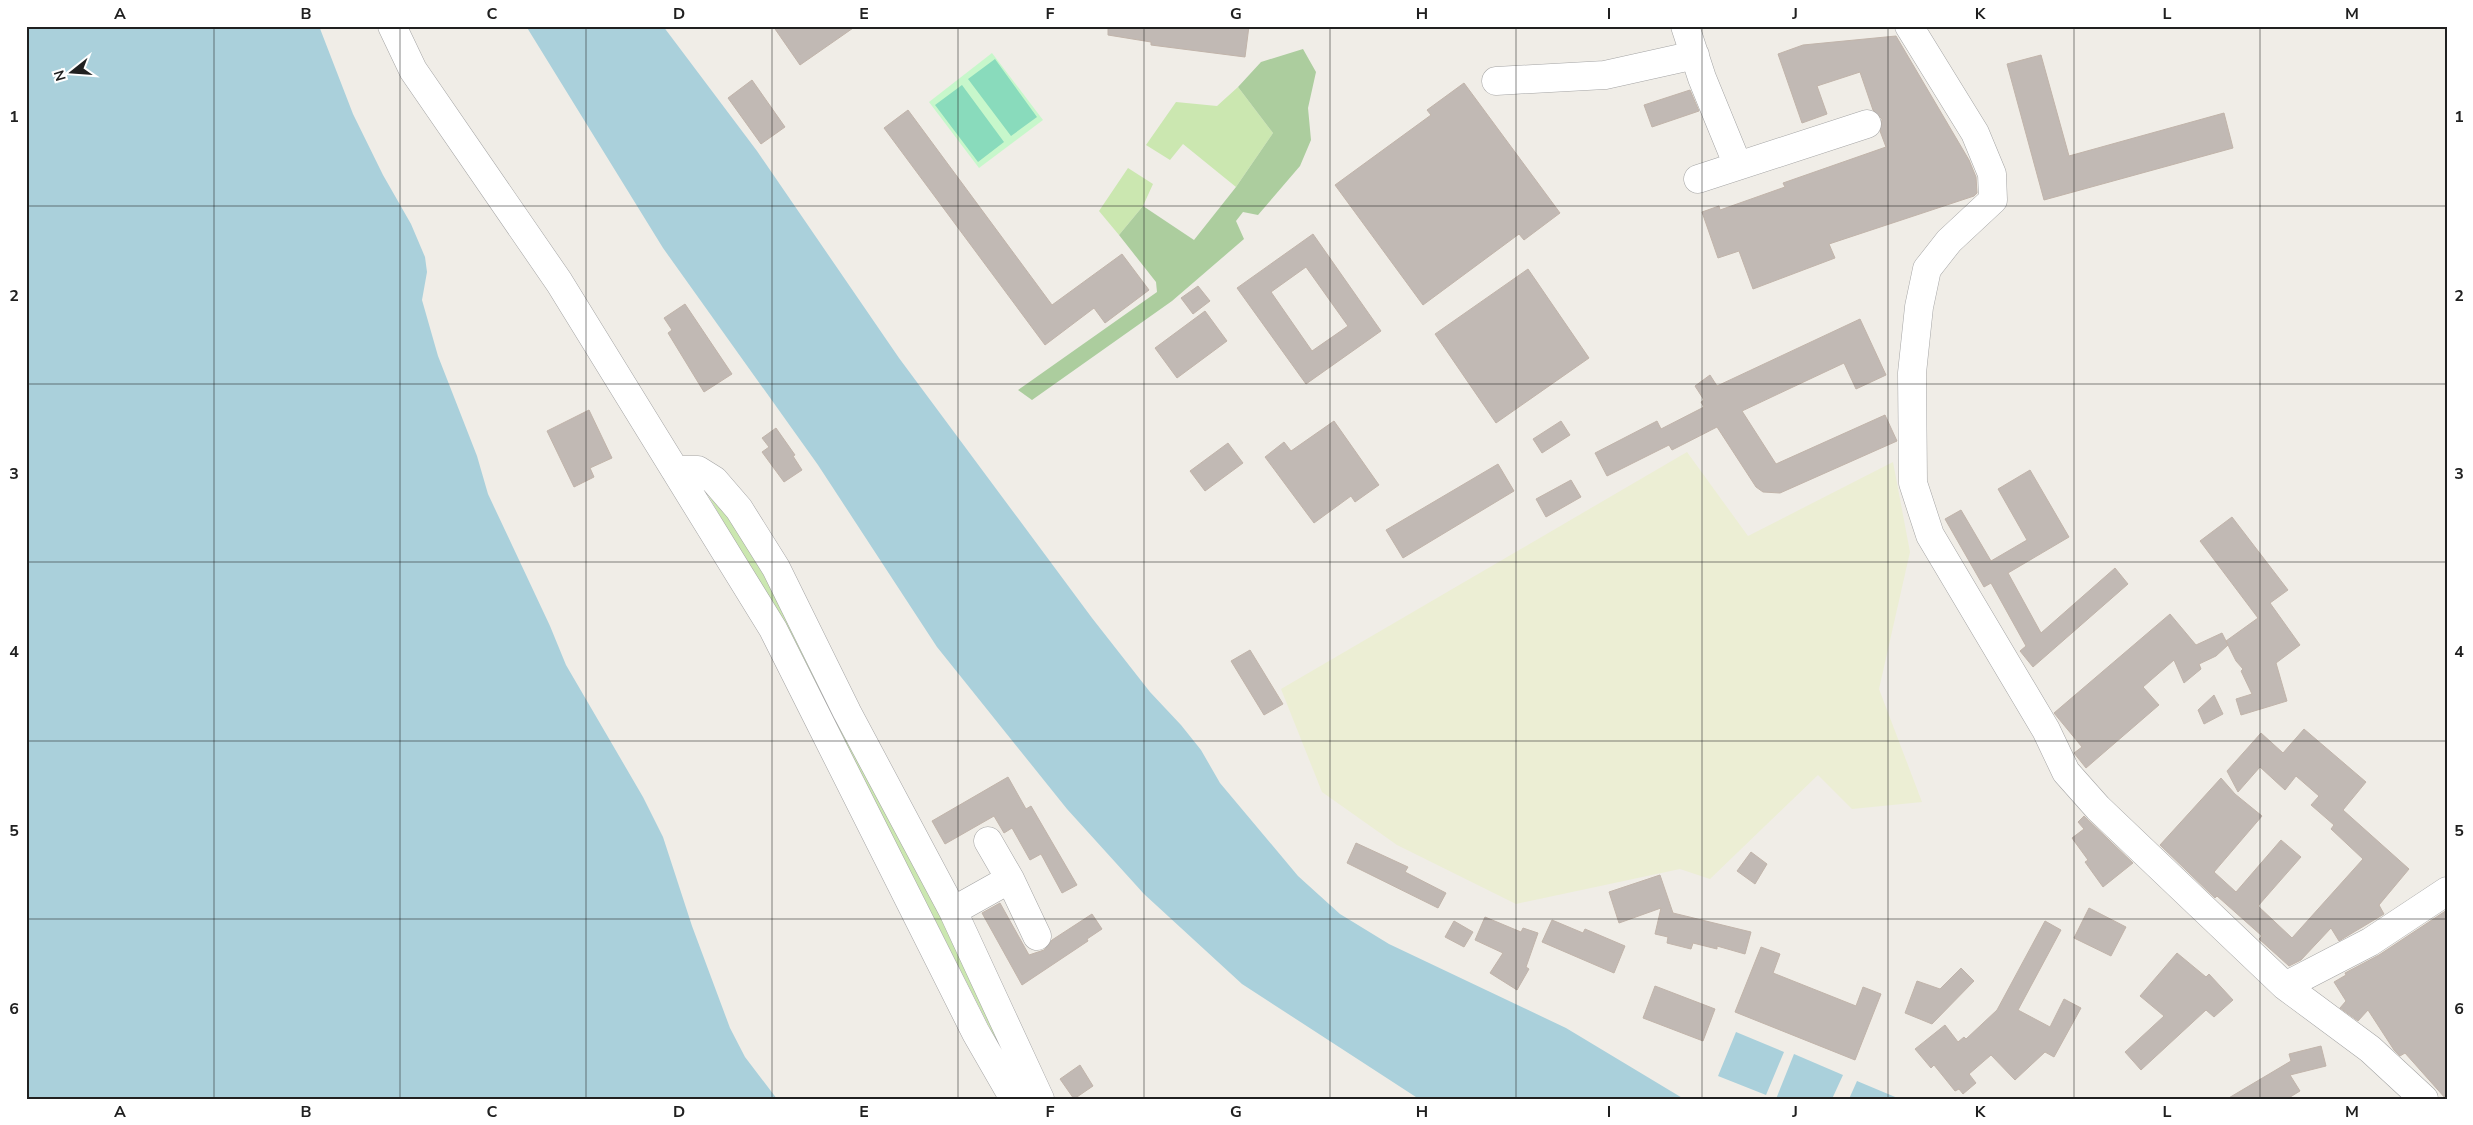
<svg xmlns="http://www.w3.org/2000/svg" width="2473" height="1125" font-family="'Nunito Sans',sans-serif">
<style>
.farmland{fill:#eceed4}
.grass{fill:#cbe7b0}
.forest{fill:#accd9e}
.park{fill:#c7f7cb}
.pitch{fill:#89dbbc}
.water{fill:#aad0db}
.building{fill:#c1b9b4;stroke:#c1b4aa;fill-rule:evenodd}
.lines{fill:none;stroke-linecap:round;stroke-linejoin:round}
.minor-casing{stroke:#a4a4a4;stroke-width:29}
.minor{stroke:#fff;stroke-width:28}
.grid{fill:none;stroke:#202020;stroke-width:1;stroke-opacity:0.55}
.neatline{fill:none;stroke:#202020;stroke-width:2}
.grid-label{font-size:16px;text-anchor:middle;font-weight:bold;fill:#202020}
</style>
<rect width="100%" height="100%" fill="#f0ede7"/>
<path class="farmland" d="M1687,452L1748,536L1893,462L1910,552L1879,689L1922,802L1852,809L1818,775L1710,879L1680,869L1516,904L1397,845L1322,792L1281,689Z"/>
<path class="grass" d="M1238,87L1273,133L1236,187L1183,144L1170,160L1146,145L1176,102L1217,106Z
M1128,168L1153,184L1143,206L1119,235L1099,211Z
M704,488L751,539L930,889L1026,1099L808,670Z"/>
<path class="forest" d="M1303,49L1316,72L1308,108L1311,140L1300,166L1258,215L1243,212L1236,221L1244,239L1172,301L1032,400L1018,390L1157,292L1156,282L1119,235L1143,206L1194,240L1236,187L1273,133L1238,87L1261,62Z"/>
<path class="park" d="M992,53L1043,120L979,168L929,102Z"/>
<path class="pitch" d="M995,59L1037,117L1011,136L968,79Z
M962,85L1004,142L978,162L935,105Z"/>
<path class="water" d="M26,26H319L353,114L383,175L411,224L425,257L427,272L422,300L438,356L477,456L488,494L550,626L566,665L643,797L663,837L692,926L730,1028L745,1057L777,1099H26Z
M526,26H663L757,151L899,358L1092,618L1150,692L1181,725L1201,750L1220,783L1298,876L1340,914L1389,944L1566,1028L1684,1099H1419L1242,984L1144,894L1067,809L937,647L818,465L663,248Z
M1736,1032L1784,1052L1766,1095L1718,1076Z
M1794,1054L1843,1075L1832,1099H1776Z
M1857,1081L1900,1099H1849Z"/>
<path class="building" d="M773,26H856L800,65Z
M1108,26H1249L1245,57L1151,45V42L1108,35Z
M1896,36L1969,160L1976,177L1977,193L1974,196L1829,244L1835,258L1753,289L1739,251L1718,258L1702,212L1719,206L1720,210L1785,187L1783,183L1886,147L1880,131L1882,119L1873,110L1860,72L1817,86L1827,114L1802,123L1778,54L1803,45Z
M2041,55L2069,156L2224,113L2233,148L2044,200L2007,64Z
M752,80L785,127L761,144L728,98Z
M1464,83L1560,213L1524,240L1519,234L1423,305L1335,185L1431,115L1427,110Z
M1690,90L1699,111L1652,127L1644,105Z
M908,110L1052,305L1122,254L1149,290L1105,323L1094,308L1045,345L884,128Z
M1313,234L1381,331L1306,384L1237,288ZM1306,267L1348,326L1312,351L1271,292Z
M1528,269L1589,358L1496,423L1435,334Z
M1198,286L1210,301L1193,314L1181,298Z
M685,304L732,374L704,392L668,333L672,330L664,318Z
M1205,311L1227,341L1177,378L1155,348Z
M1860,319L1886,375L1856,389L1844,363L1742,411L1776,464L1885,415L1897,441L1780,493L1763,492L1756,487L1717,427L1672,450L1669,445L1607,476L1595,453L1657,421L1661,429L1704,407L1701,402L1704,400L1695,386L1710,375L1717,386Z
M589,410L612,458L590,468L594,477L574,487L547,431Z
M1334,421L1379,485L1355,502L1351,496L1314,523L1265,457L1284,442L1291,451Z
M1561,421L1570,435L1542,453L1533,439Z
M776,428L795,455L793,456L802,470L784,482L762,452L769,447L762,438Z
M1228,443L1243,463L1205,491L1190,471Z
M1498,464L1514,491L1403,558L1386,530Z
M2030,470L2069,537L2008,573L2041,633L2115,568L2128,584L2033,667L2020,651L2026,646L1991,583L1984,587L1945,519L1961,510L1991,561L2027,540L1998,489Z
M1571,480L1581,497L1546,517L1536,499Z
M2232,517L2288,590L2270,603L2300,645L2276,663L2287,701L2241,715L2236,699L2252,694L2241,671L2243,669L2236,661L2226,641L2258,618L2200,541Z
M2170,614L2196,645L2222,633L2228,645L2216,656L2199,664L2201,669L2184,683L2174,660L2143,687L2159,705L2086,768L2074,753L2082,747L2054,713Z
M1250,650L1283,704L1264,715L1231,661Z
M2214,695L2223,714L2204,724L2198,710Z
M2304,729L2366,782L2343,810L2409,869L2379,905L2384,914L2339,941L2331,928L2301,960L2289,966L2259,939L2262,936L2217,896L2215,898L2160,845L2221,778L2235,794L2262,816L2214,872L2236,892L2281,840L2301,857L2258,906L2292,938L2363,859L2331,829L2334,825L2311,805L2319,796L2296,776L2285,790L2260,767L2238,792L2227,771L2261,733L2283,753Z
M1008,777L1026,809L1031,806L1077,885L1062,893L1041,854L1030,860L1012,828L1004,833L994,816L945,844L932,821Z
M2084,816L2133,863L2103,887L2085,862L2088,860L2072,838L2084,829L2078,822Z
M1356,843L1408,867L1405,872L1446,893L1438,908L1347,863Z
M1751,852L1767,864L1755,884L1737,871Z
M1660,875L1673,913L1751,932L1745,954L1717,946V949L1693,943L1691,949L1667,943L1668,937L1655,934L1661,908L1619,923L1609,892Z
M1000,903L1029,955L1044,950L1052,940L1092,914L1102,929L1087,939L1088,941L1022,985L982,913Z
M2089,908L2126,927L2111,956L2074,938Z
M2447,910V1099H2446L2405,1053L2400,1056L2394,1050L2368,1010L2358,1021L2340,1008L2346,1001L2334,982L2346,975L2345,973L2379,955Z
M1485,917L1521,932L1523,928L1538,933L1526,967L1529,969L1517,990L1490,973L1503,953L1475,940Z
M1552,920L1583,933L1585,929L1625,946L1614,973L1542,942Z
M1454,921L1473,932L1464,947L1445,937Z
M2045,921L2061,930L2018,1010L2050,1027L2064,999L2081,1008L2054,1057L2045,1052L2015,1080L1991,1055L1969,1074L1976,1083L1963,1094L1959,1089L1955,1091L1934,1065L1931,1068L1915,1049L1945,1025L1958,1042L1964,1037L1966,1039L1997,1010Z
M1761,947L1780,954L1773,973L1856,1006L1863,987L1881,994L1855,1060L1735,1012Z
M2177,953L2206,977L2209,974L2233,1000L2214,1017L2206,1010L2141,1070L2125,1052L2164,1016L2140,996Z
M1961,968L1974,981L1932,1024L1905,1013L1917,981L1940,989Z
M1655,986L1715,1009L1703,1041L1643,1018Z
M2321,1046L2326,1066L2290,1075L2300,1091L2287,1099H2227L2291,1061L2289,1054Z
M1080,1065L1093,1086L1074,1099L1060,1079Z"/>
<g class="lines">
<g class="minor-casing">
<path id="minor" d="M392,26L413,70L559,282L773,629L976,1033L1014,1099
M1685,26L1702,78L1738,166
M1909,26L1975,133L1992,174L1993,200L1949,241L1927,269L1919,307L1912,373L1913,483L1930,535L2046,730L2066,772L2098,808L2285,986L2370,1049L2424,1099
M1496,81L1605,75L1695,55
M1698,179L1867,124
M675,470H698L714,480L739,509L776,568L847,712L953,911L1040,1099
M988,841L1010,879L1037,936
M953,911L1010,879
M2285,986L2370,942L2447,891"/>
</g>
<use href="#minor" class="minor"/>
</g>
<path class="grid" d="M214,26V1099M400,26V1099M586,26V1099M772,26V1099M958,26V1099M1144,26V1099M1330,26V1099M1516,26V1099M1702,26V1099M1888,26V1099M2074,26V1099M2260,26V1099M26,206H2447M26,384H2447M26,562H2447M26,741H2447M26,919H2447"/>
<rect width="2473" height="1125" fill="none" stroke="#ffffff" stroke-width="55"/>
<g transform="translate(72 72) rotate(253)" stroke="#ffffff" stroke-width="4" paint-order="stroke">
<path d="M0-4L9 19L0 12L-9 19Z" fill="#202020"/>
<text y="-8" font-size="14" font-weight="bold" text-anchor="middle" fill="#202020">N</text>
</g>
<rect x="28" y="28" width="2418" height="1070" class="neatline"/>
<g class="grid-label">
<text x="120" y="19">A</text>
<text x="306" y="19">B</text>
<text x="492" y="19">C</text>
<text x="679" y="19">D</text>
<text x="864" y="19">E</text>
<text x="1050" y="19">F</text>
<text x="1236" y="19">G</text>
<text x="1422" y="19">H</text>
<text x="1609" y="19">I</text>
<text x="1795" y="19">J</text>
<text x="1980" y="19">K</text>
<text x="2167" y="19">L</text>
<text x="2352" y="19">M</text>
<text x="14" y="122">1</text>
<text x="2459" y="122">1</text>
<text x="14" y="301">2</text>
<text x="2459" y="301">2</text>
<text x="14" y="479">3</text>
<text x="2459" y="479">3</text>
<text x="14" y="657">4</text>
<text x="2459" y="657">4</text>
<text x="14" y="836">5</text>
<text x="2459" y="836">5</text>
<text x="14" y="1014">6</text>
<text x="2459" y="1014">6</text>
<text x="120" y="1117">A</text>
<text x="306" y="1117">B</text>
<text x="492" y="1117">C</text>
<text x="679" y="1117">D</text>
<text x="864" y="1117">E</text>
<text x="1050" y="1117">F</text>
<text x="1236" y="1117">G</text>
<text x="1422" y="1117">H</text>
<text x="1609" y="1117">I</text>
<text x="1795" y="1117">J</text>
<text x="1980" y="1117">K</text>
<text x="2167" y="1117">L</text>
<text x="2352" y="1117">M</text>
</g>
</svg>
